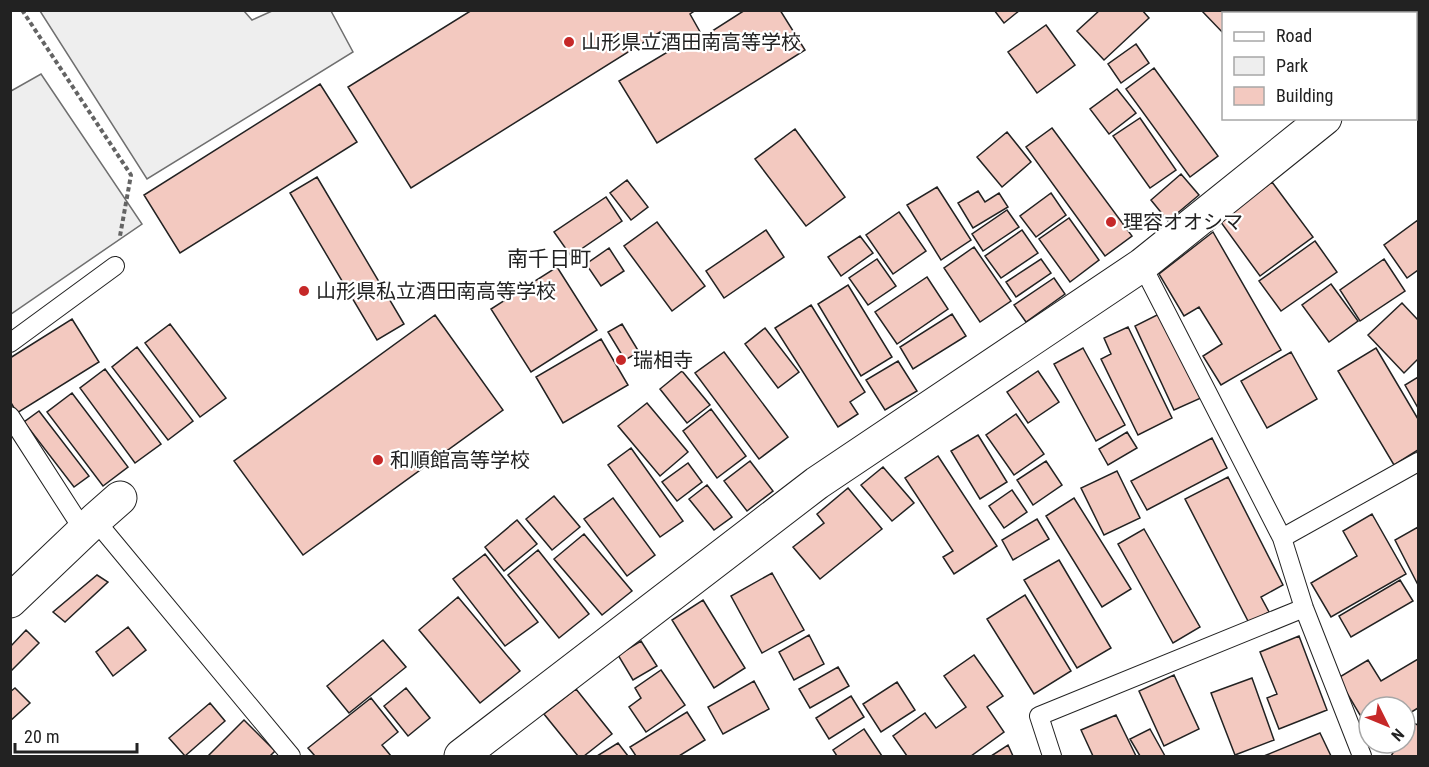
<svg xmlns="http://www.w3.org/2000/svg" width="1429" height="767" font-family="'Roboto Condensed','Noto Sans JP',sans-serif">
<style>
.green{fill:#eee;stroke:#6f6f6f;stroke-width:1.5}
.building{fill:#f3c9c0;stroke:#222;stroke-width:1.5}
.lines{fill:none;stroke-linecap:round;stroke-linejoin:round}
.service-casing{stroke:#222;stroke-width:20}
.minor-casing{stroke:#222;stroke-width:35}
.path{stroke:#646464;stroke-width:4;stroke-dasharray:4.5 3;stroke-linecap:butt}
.service{stroke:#fff;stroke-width:18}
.minor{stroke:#fff;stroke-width:33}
.poi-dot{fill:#c62828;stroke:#fff;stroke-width:2}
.labels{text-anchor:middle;stroke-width:4.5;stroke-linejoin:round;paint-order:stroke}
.poi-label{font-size:20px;fill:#222;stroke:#fff;text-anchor:start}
.neighbourhood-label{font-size:21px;fill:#222;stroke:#fff}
</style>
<rect width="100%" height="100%" fill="#fff"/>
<path class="green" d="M244,11L252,20L272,11H331L353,52L147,179L40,11Z
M41,74L142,224L11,314V91Z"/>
<path class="building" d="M472,10H696L690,14L703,37L745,10H780L805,50L657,143L619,81L671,50L660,32L411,188L348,87Z
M994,10H1020L1004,23Z
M1100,10H1142L1149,18L1104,60L1077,31Z
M1201,10H1253L1250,14H1224V34Z
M1046,25L1075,65L1037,93L1008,52Z
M1136,44L1149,63L1121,83L1108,64Z
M1154,68L1218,156L1190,177L1126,89Z
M320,84L357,142L180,253L144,195Z
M1117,89L1136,113L1109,134L1090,109Z
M1140,118L1176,170L1150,188L1113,136Z
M1052,128L1132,236L1105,256L1026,147Z
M795,129L845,197L806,226L755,159Z
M1007,132L1031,162L1002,187L977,157Z
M1181,174L1199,195L1168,221L1151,200Z
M317,177L404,324L377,340L290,193Z
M627,180L648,207L631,220L610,193Z
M1272,182L1313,237L1260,276L1220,221Z
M937,187L971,240L941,260L907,205Z
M978,191L985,202L999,193L1008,207L973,228L958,203Z
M1051,193L1066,215L1036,237L1020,216Z
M606,197L622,221L571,256L554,232Z
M1007,210L1019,227L983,251L972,234Z
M899,212L926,251L893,274L866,235Z
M1069,218L1099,260L1070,282L1039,239Z
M1418,220V270L1407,278L1384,245Z
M657,222L705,286L672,311L624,246Z
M766,230L784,257L724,298L706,271Z
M1022,230L1038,253L1001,278L985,256Z
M1213,232L1281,350L1221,385L1203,356L1222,344L1199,307L1184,316L1159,274Z
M860,236L873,253L841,276L828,257Z
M1315,241L1337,272L1281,311L1259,281Z
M974,247L1011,301L980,322L944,268Z
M609,248L624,271L601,286L586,264Z
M877,259L896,286L868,305L849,278Z
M1041,259L1051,273L1016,297L1006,282Z
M1384,259L1405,291L1360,321L1340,290Z
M557,267L597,330L531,372L491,309Z
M927,277L948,309L897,344L875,312Z
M1054,278L1065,294L1026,322L1014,305Z
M1331,284L1358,321L1329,342L1302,305Z
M848,285L892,357L861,376L818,304Z
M1402,303L1418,320V359L1404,373L1368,335Z
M811,305L865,392L850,402L858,414L838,427L775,328Z
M1161,313L1201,398L1174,410L1135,326Z
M952,314L966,336L913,369L900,347Z
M435,315L503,410L303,555L234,461Z
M72,319L99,362L17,413L10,401V358Z
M170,324L226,398L200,417L145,343Z
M622,324L639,352L625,360L608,332Z
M1128,327L1172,418L1138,435L1101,359L1111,354L1104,338Z
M765,328L799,372L778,388L745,344Z
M601,339L628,385L563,423L536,377Z
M137,347L193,421L168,440L112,367Z
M1083,348L1125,425L1096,441L1054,364Z
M1376,348L1418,419V450L1394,465L1338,371Z
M724,352L788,437L759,459L695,373Z
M1291,352L1317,399L1267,428L1241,381Z
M898,361L917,391L885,410L866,380Z
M105,369L161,444L135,463L80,388Z
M682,371L710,405L687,423L660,389Z
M1038,371L1059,402L1028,423L1007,392Z
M1418,377V408L1405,385Z
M72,393L128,467L103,486L47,412Z
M647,403L688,452L660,476L618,426Z
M711,409L746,456L717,478L683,431Z
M39,411L89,476L74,487L24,422Z
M1016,414L1044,454L1014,475L986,435Z
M1127,432L1137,448L1108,465L1099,449Z
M978,435L1007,482L980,499L951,451Z
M1212,438L1227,468L1147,510L1131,481Z
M631,448L683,521L660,537L608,465Z
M938,456L997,546L954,574L943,557L953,551L905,478Z
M750,461L773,491L747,511L724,481Z
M1046,461L1062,485L1033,505L1017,480Z
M688,463L702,482L677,501L662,482Z
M883,467L914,503L892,521L861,485Z
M1117,471L1140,518L1104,535L1081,488Z
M1228,477L1283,585L1261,597L1269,612L1249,623L1185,499Z
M707,485L732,517L714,530L689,499Z
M848,488L882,529L820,579L793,547L824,523L817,514Z
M1012,490L1027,512L1004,528L989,506Z
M554,496L580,527L552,550L526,519Z
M613,498L655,555L627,576L584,519Z
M1074,498L1131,589L1102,607L1046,516Z
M1372,514L1406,574L1331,617L1311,583L1357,556L1343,531Z
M1037,519L1049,539L1013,560L1002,540Z
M517,520L537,544L504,571L485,547Z
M1418,527V585L1395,540Z
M1144,529L1200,627L1173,643L1118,544Z
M584,534L632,591L602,615L554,559Z
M538,550L589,614L559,638L508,575Z
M485,554L538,622L505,646L453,579Z
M1059,560L1111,648L1077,668L1024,580Z
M772,573L804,630L762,653L731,596Z
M97,575L108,582L65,622L53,612Z
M1400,580L1413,601L1351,637L1339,616Z
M1025,595L1071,671L1034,694L987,619Z
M458,597L520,671L480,703L419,630Z
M703,600L745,668L714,688L672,620Z
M128,627L146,650L113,676L96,652Z
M26,630L39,643L10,672V647Z
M809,635L824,664L794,680L779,652Z
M1299,636L1327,710L1279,729L1267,698L1277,694L1260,652Z
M383,640L406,667L349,713L327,686Z
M641,641L657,666L633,680L618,655Z
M974,655L1003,696L987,707L1004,732L971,756H907L893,736L925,713L936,728L966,707L944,676Z
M1418,659V708L1405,716V707H1369V709L1360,715L1338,678L1368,660L1381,681Z
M838,667L849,686L810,708L799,689Z
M661,670L685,705L646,732L629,707L641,698L635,688Z
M1174,675L1199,729L1164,746L1139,691Z
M1252,678L1274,740L1235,755L1211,693Z
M754,681L769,709L723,734L708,707Z
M897,682L915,710L881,732L863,704Z
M15,688L30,703L10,721V692Z
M406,688L430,718L408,736L384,706Z
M576,689L612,734L584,756H578L544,714Z
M851,696L864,717L829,739L816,718Z
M371,698L398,732L382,745L391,756H315L308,748Z
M210,703L225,721L185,756L169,738Z
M687,712L705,740L679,756H636L630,747Z
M1116,715L1136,756H1093L1081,730Z
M244,720L275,751L270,756H208Z
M1411,722L1418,725V756H1391L1399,743H1405V733Z
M864,729L882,756H837L833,750Z
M1150,729L1165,756H1140L1130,739Z
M1320,733L1331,756H1264Z
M618,743L628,756H597Z
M1008,745L1013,756H991Z"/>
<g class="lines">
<g class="service-casing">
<path id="service" d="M1142,265L1282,538L1304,608L1362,756
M10,343L115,266
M10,416L84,531
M95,520L291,756
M1282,538L1418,462
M1052,756L1039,716L1304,608"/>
</g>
<g class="minor-casing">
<path id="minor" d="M1416,46L1418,44
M10,601L95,520L120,498
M461,756L817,483L1142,265L1325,118"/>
</g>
<path class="path" d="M22,10L131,175L120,236"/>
<use href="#service" class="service"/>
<use href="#minor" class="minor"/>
</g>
<g class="poi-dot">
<circle cx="569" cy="42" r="6"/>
<circle cx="1111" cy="222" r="6"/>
<circle cx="304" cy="291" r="6"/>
<circle cx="621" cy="360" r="6"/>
<circle cx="378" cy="460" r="6"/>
</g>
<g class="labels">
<g class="poi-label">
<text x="581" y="49">山形県立酒田南高等学校</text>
<text x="1123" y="229">理容オオシマ</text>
<text x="316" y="298">山形県私立酒田南高等学校</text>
<text x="633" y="367">瑞相寺</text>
<text x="390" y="467">和順館高等学校</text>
</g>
<g class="neighbourhood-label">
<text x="549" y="266">南千日町</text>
</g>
</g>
<rect width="1429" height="767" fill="none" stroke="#222222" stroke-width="24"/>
<rect x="1222" y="12" width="195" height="108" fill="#ffffff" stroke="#a7a7a7" stroke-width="1.5"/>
<rect x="1234" y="32" width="30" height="9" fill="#ffffff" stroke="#a7a7a7" stroke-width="1.5"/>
<text x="1276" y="42" font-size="18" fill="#222222">Road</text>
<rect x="1234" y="57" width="30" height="18" fill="#eeeeee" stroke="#a7a7a7" stroke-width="1.5"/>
<text x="1276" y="72" font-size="18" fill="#222222">Park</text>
<rect x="1234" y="87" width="30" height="18" fill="#f3c9c0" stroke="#a7a7a7" stroke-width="1.5"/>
<text x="1276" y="102" font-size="18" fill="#222222">Building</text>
<g transform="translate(1387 725) rotate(133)"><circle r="28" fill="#ffffff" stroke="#a7a7a7" stroke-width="1.5"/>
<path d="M0-4.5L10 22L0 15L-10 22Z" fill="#c62828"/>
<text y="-9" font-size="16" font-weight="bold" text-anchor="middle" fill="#222222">N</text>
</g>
<path d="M15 743v9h122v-9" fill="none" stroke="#222222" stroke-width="3"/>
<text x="24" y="743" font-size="18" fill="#222222" stroke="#ffffff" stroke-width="4.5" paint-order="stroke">20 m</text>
</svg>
